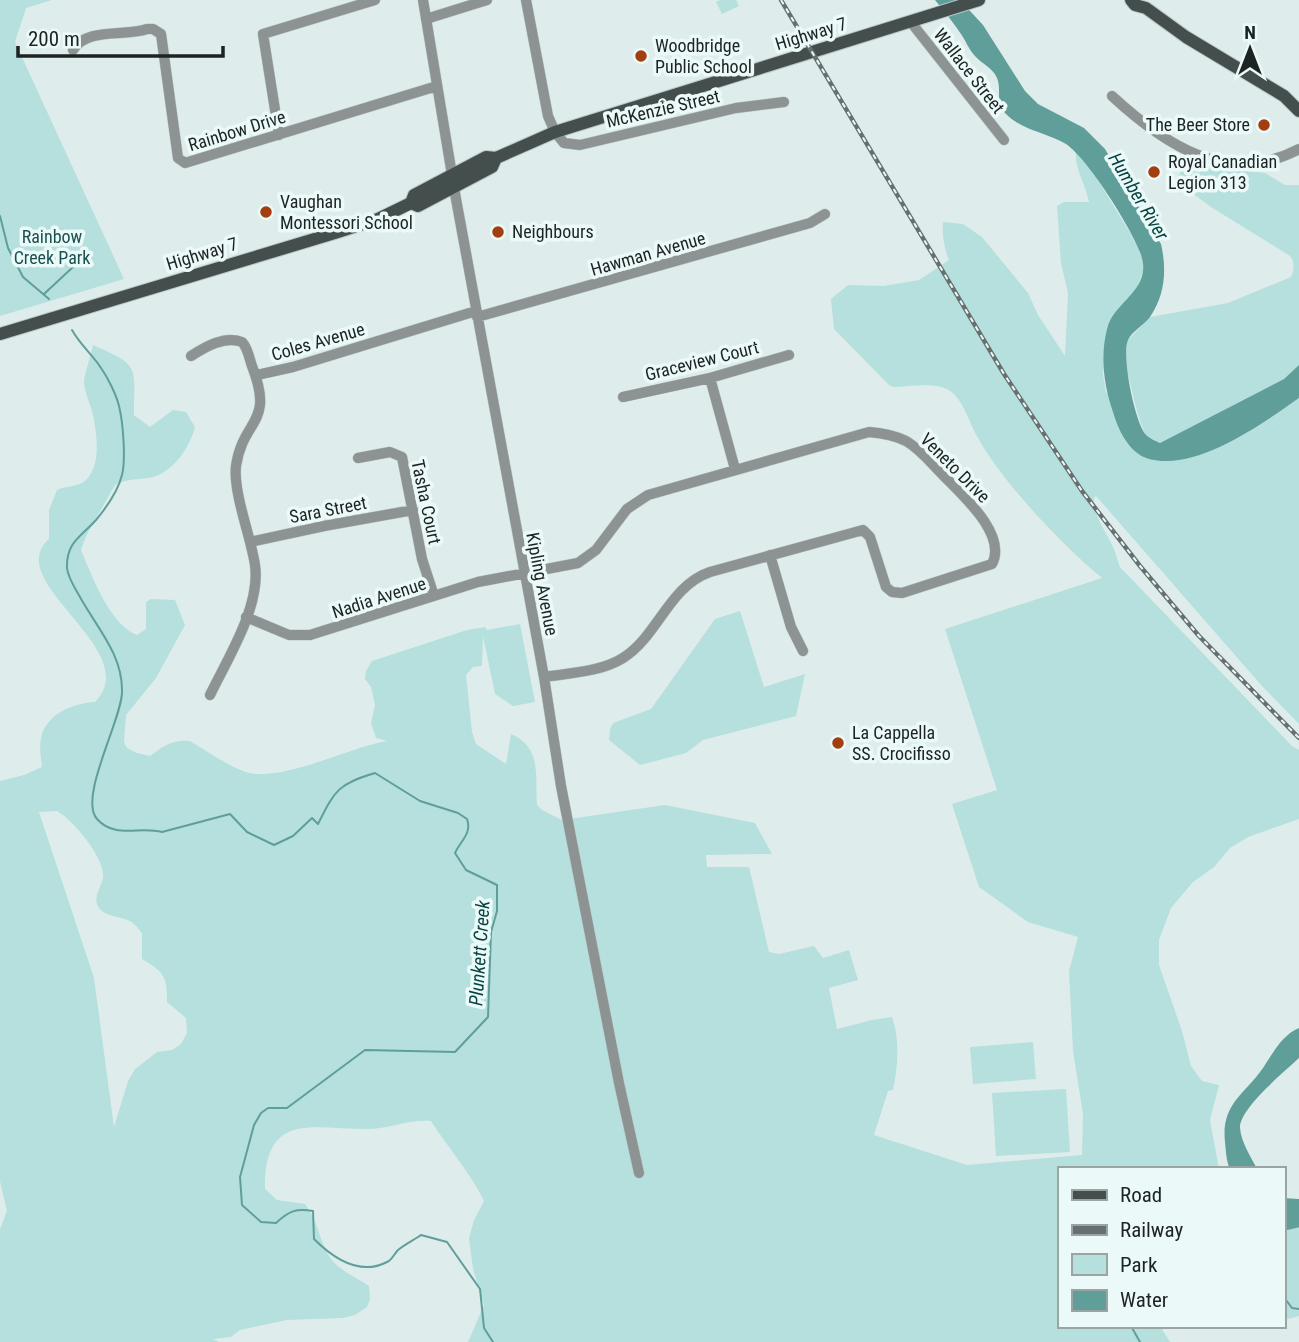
<svg xmlns="http://www.w3.org/2000/svg" width="1299" height="1342" font-family="'Roboto Condensed',sans-serif">
<style>
.green{fill:#b5e0dd;fill-rule:evenodd}
.water{fill:#609e9a}
.lines{fill:none;stroke-linecap:round;stroke-linejoin:round}
.stream{stroke:#609e9a;stroke-width:2}
.river{stroke:#609e9a;stroke-width:12}
.minor-casing{stroke:#bbc8c8;stroke-width:11}
.major-casing{stroke:#bbc8c8;stroke-width:14}
.minor{stroke:#8d9393;stroke-width:10}
.major{stroke:#434e4d;stroke-width:12}
.rail-casing{stroke:#677070;stroke-width:4.5}
.rail{stroke:#ebfaf9;stroke-width:2;stroke-dasharray:5;stroke-linecap:butt}
.poi-dot{fill:#a33e0f;stroke:#ebfaf9;stroke-width:2.5}
.labels{text-anchor:middle;stroke-width:7;stroke-linejoin:round;paint-order:stroke}
.street-label{font-size:18px;fill:#1d2222;stroke:#ebfaf9}
.poi-label{font-size:18px;fill:#1d2222;stroke:#ebfaf9;text-anchor:start}
.park-label{font-size:18px;fill:#1a514f;stroke:#ebfaf9}
.water-label{font-size:19px;font-style:italic;fill:#074441;stroke:#ebfaf9}
</style>
<rect width="100%" height="100%" fill="#deedec"/>
<path class="green" d="M0,0H52L26,8L15,42L124,279L0,316Z
M720,0H736L739,6L722,14L716,2Z
M1076,152L1091,169L1126,226L1140,251L1145,267L1135,294L1120,306L1107,327L1103,375L1106,392L1162,459C1218,457 1255,429 1299,398V724L1262,686L1096,496L1094,498C1095,520 1104,527 1112,545C1116,552 1117,560 1120,567L1292,746L1299,750V819L1248,837L1230,848L1214,867L1193,882L1171,908L1159,940V965L1182,1031L1191,1066L1202,1081L1219,1085L1210,1120L1219,1169H1059V1326H1160L1170,1342H468L484,1305L473,1269L469,1238L474,1220L484,1201C470,1172 448,1148 431,1121C409,1119 389,1129 367,1129C312,1129 264,1111 265,1189L277,1200L305,1204C319,1222 320,1245 332,1260C341,1271 357,1278 369,1286L370,1299L367,1307L355,1315L343,1318L287,1320L240,1330L231,1337L213,1339L219,1342H0V1229L7,1211L0,1181V781L24,775L42,767C41,758 39,748 41,738C46,714 73,703 95,702C146,650 0,582 49,539V510L57,490C67,485 79,488 87,479C101,464 97,435 93,415C91,405 85,394 84,383C84,376 91,355 93,345C141,366 134,365 134,415L150,427L173,410L186,412L195,427C190,447 174,471 153,477C140,480 127,478 115,485L86,536L81,550C92,576 110,625 137,635L146,629V602L151,599L175,600L185,625L156,678L126,715L124,742L127,748L137,753L150,756C163,746 173,739 190,741C207,751 225,764 243,771C277,785 349,747 387,741L376,738L371,723L375,705L371,687L365,679L366,671L372,661L467,630L485,627L487,630L520,624L535,702L513,706L495,694L483,636L482,666L473,667L466,675L472,732L476,744L506,764L511,734C542,747 535,776 537,805L542,810L562,820L665,805L755,823L772,854L706,855L707,867H749L769,952L779,954L814,946L823,958L849,950L858,980L829,988L837,1029L872,1020L892,1017C900,1039 898,1067 893,1090L888,1091L874,1135L967,1165L1082,1155L1083,1114L1073,1051L1069,971L1078,937L1028,922L979,887L952,804L997,790L945,629L1102,578C1062,545 1003,483 978,438C969,423 963,397 947,389C932,382 909,387 893,387L889,385L834,329L831,299L848,285L884,286L919,280L949,260C944,248 942,235 943,222L963,224L982,237L1028,293L1038,315L1065,356L1068,293L1061,263L1057,206L1064,202H1089C1086,185 1074,168 1076,152ZM57,811C73,820 105,858 103,877C102,886 94,895 97,904C102,917 120,916 130,921C134,923 139,929 142,933V959C164,972 167,976 167,1002L186,1018L187,1033L181,1044L172,1050L157,1052L135,1069L128,1081L114,1127L94,978L39,812Z
M1186,165L1200,173L1203,165L1265,173L1285,185H1299V365L1284,379L1160,443L1145,435L1138,415L1125,363L1127,341L1150,317L1228,303L1291,277C1294,270 1295,262 1290,256L1211,207L1177,182L1182,167Z
M740,611L764,687L805,674L796,716L703,740L686,753L640,765L609,740L610,729L613,723L651,709L715,619Z
M1033,1042L1036,1079L973,1084L970,1047Z
M1066,1089L1070,1152L996,1156L992,1093Z
M1299,1222V1316L1288,1319L1283,1318V1234Z"/>
<path class="water" d="M935,0H960L983,25L1025,91L1038,104L1084,128L1105,149L1161,244C1167,270 1165,295 1150,317C1144,325 1132,331 1128,340C1121,355 1135,423 1146,435C1149,438 1156,441 1160,443L1284,379L1299,365V398C1262,424 1194,474 1146,458C1128,451 1118,429 1113,412C1104,386 1100,357 1107,329C1114,300 1155,290 1140,252C1130,226 1088,159 1066,144C1046,132 1022,131 1005,113C995,102 1002,91 997,78C993,68 982,64 975,56C969,50 966,41 961,34C953,22 944,11 935,0Z
M1299,1028V1058C1285,1071 1239,1109 1240,1128C1241,1142 1251,1157 1257,1169H1230C1226,1160 1226,1151 1225,1142C1221,1104 1244,1095 1263,1068C1273,1053 1282,1035 1299,1028Z
M1283,1198L1299,1199V1221L1283,1220Z"/>
<g class="lines">
<path class="stream" d="M0,216L8,248L23,277L49,299
M44,294L73,267
M72,330C81,346 93,355 101,368C108,378 116,394 119,406C123,422 126,459 122,475C118,491 106,508 96,520C82,536 66,542 67,568C68,578 75,588 80,597C97,628 123,655 122,692C122,719 78,798 97,819C115,839 139,826 162,832L230,814L247,832L274,845L293,836L312,818L318,824C335,790 338,784 375,773L420,801L458,813L467,819C472,834 461,840 455,853L466,870L497,885V911L491,932L488,1017L455,1052L365,1050L287,1108H268L261,1113L254,1125L240,1177L242,1205L261,1222L276,1223C289,1211 296,1208 313,1211L314,1239C333,1258 360,1276 387,1262C392,1260 394,1254 398,1250C405,1244 414,1240 421,1235L447,1242L480,1289L484,1328L493,1342
M1283,1296L1292,1308L1299,1309
M1131,1326L1140,1342"/>
<path class="river" d="M1283,1225L1299,1221"/>
<g class="minor-casing">
<path id="minor" d="M423,0L456,199L544,677L561,786L619,1083L639,1173
M526,0L548,116L555,132L564,143L580,145L736,108L784,102
M426,19L487,0
M910,21L1004,140
M73,50C86,27 125,37 147,29H153L161,34L178,158L185,163L437,86
M1112,96C1165,145 1227,187 1299,149
M279,135L263,34L375,0
M477,317L810,223L825,214
M191,356C205,347 225,335 242,342C248,348 249,358 252,366C275,425 243,418 236,466C233,493 251,537 255,565C261,606 228,658 210,695
M257,375L293,367L476,311
M710,378L735,469
M623,397L710,378L789,355
M358,458L390,452L402,457L422,559L434,596
M250,542L324,526L413,510
M770,555L791,627L803,651
M246,617L289,635H310L478,582L578,563L596,550L627,509L648,495L869,432C882,433 894,435 906,441C920,449 931,463 942,474C960,493 1008,534 992,564L902,593L892,592L886,587L870,537L863,530L710,572C669,586 658,636 623,658C601,672 569,673 544,677"/>
</g>
<g class="major-casing">
<path id="major" d="M1131,0L1135,5L1146,8L1186,37L1284,96L1299,111
M411,203L414,195L486,157L496,158L555,132L979,0
M0,334L338,232L378,219L411,203L418,206L492,167L496,158"/>
</g>
<use href="#minor" class="minor"/>
<use href="#major" class="major"/>
<g class="rail-casing">
<path id="rail" d="M781,0L1004,374L1082,491L1140,566L1199,636L1299,738"/>
</g>
<use href="#rail" class="rail"/>
</g>
<g class="poi-dot">
<circle cx="641" cy="56" r="7"/>
<circle cx="1264" cy="125" r="7"/>
<circle cx="1154" cy="172" r="7"/>
<circle cx="266" cy="212" r="7"/>
<circle cx="498" cy="232" r="7"/>
<circle cx="838" cy="743" r="7"/>
</g>
<g class="labels">
<g class="street-label">
<text transform="translate(811 34) rotate(-17)" y="6">Highway 7</text>
<text transform="translate(969 71) rotate(52)" y="6">Wallace Street</text>
<text transform="translate(663 109) rotate(-13)" y="6">McKenzie Street</text>
<text transform="translate(237 131) rotate(-17)" y="6">Rainbow Drive</text>
<text transform="translate(202 254) rotate(-17)" y="6">Highway 7</text>
<text transform="translate(648 254) rotate(-16)" y="6">Hawman Avenue</text>
<text transform="translate(318 342) rotate(-16)" y="6">Coles Avenue</text>
<text transform="translate(702 361) rotate(-14)" y="6">Graceview Court</text>
<text transform="translate(955 468) rotate(45)" y="6">Veneto Drive</text>
<text transform="translate(426 502) rotate(78)" y="6">Tasha Court</text>
<text transform="translate(328 510) rotate(-11)" y="6">Sara Street</text>
<text transform="translate(542 584) rotate(79)" y="6">Kipling Avenue</text>
<text transform="translate(379 598) rotate(-18)" y="6">Nadia Avenue</text>
</g>
<g class="poi-label">
<text x="655" y="52">Woodbridge<tspan x="655" dy="21">Public School</tspan></text>
<text x="1250" y="131" text-anchor="end">The Beer Store</text>
<text x="1168" y="168">Royal Canadian<tspan x="1168" dy="21">Legion 313</tspan></text>
<text x="280" y="208">Vaughan<tspan x="280" dy="21">Montessori School</tspan></text>
<text x="512" y="238">Neighbours</text>
<text x="852" y="739">La Cappella<tspan x="852" dy="21">SS. Crocifisso</tspan></text>
</g>
<g class="park-label">
<text x="52" y="243">Rainbow<tspan x="52" dy="21">Creek Park</tspan></text>
</g>
<g class="water-label">
<text transform="translate(1139 196) rotate(59)" y="7">Humber River</text>
<text transform="translate(479 953) rotate(-86)" y="7">Plunkett Creek</text>
</g>
</g>
<rect x="1058" y="1167" width="228" height="161" fill="#ebfaf9" stroke="#99a4a3" stroke-width="2"/>
<rect x="1072" y="1190" width="35" height="10" fill="#434e4d" stroke="#99a4a3" stroke-width="2"/>
<text x="1120" y="1202" font-size="21" fill="#1d2222">Road</text>
<rect x="1072" y="1225" width="35" height="10" fill="#677070" stroke="#99a4a3" stroke-width="2"/>
<text x="1120" y="1237" font-size="21" fill="#1d2222">Railway</text>
<rect x="1072" y="1254" width="35" height="21" fill="#b5e0dd" stroke="#99a4a3" stroke-width="2"/>
<text x="1120" y="1272" font-size="21" fill="#1d2222">Park</text>
<rect x="1072" y="1290" width="35" height="21" fill="#609e9a" stroke="#99a4a3" stroke-width="2"/>
<text x="1120" y="1307" font-size="21" fill="#1d2222">Water</text>
<g transform="translate(1250 49)" stroke="#ebfaf9" stroke-width="5" paint-order="stroke">
<path d="M0-5L12 26L0 18L-12 26Z" fill="#1d2222"/>
<text y="-10" font-size="19" font-weight="bold" text-anchor="middle" fill="#1d2222">N</text>
</g>
<path d="M18 46v10h205v-10" fill="none" stroke="#1d2222" stroke-width="3.5"/>
<text x="28" y="46" font-size="21" fill="#1d2222" stroke="#ebfaf9" stroke-width="5" paint-order="stroke">200 m</text>
</svg>
